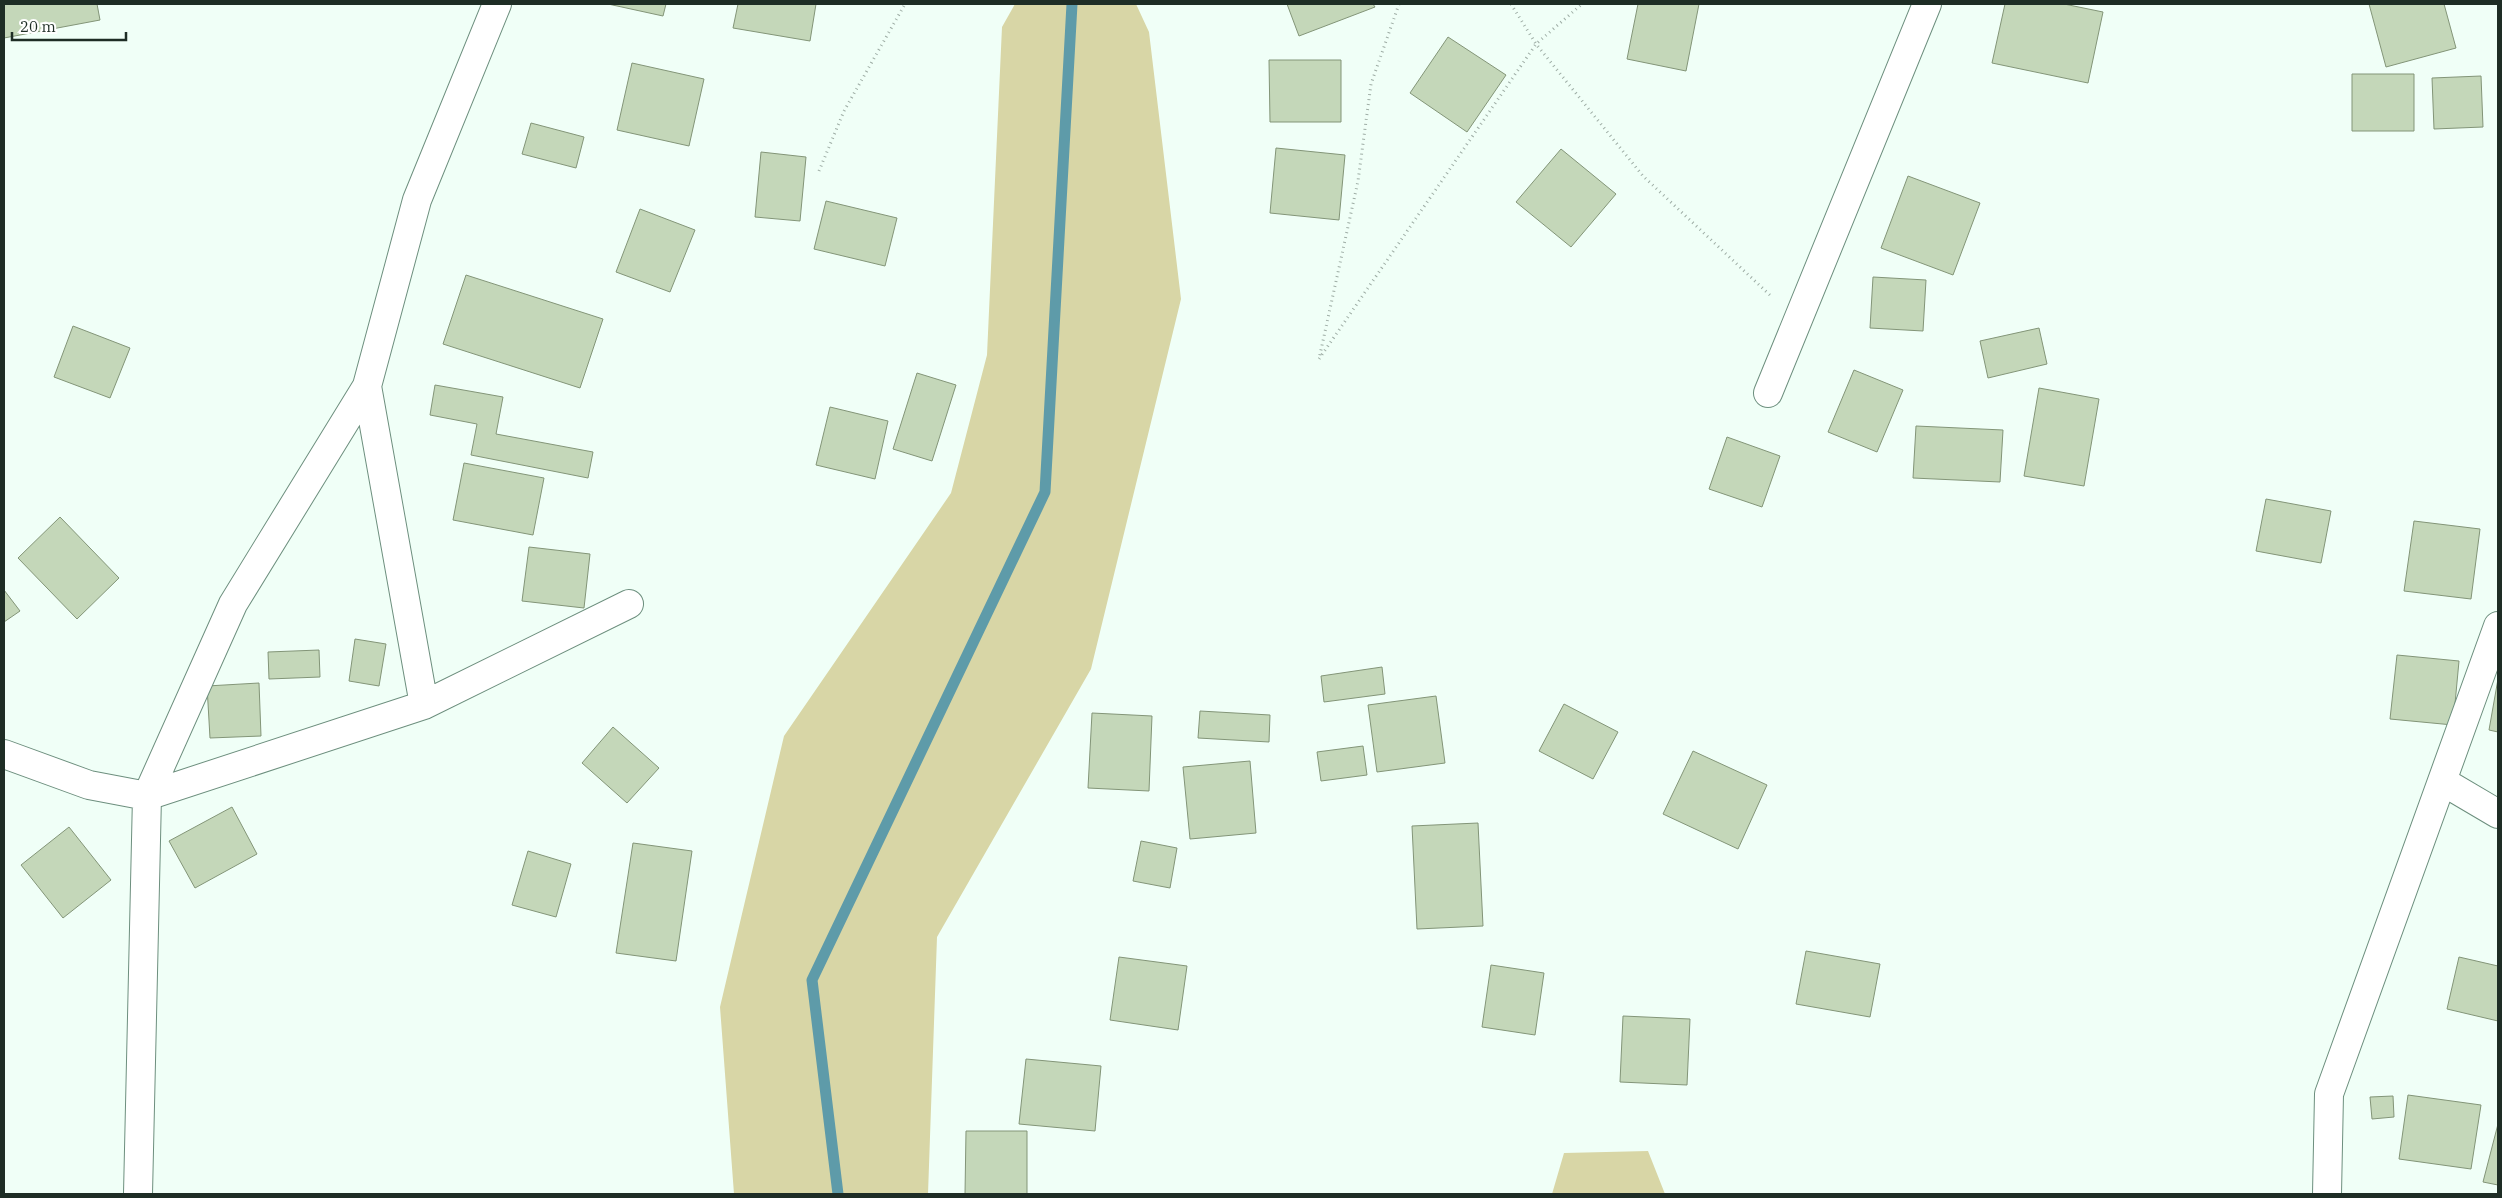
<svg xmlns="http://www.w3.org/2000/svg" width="2502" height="1198" font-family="'IBM Plex Serif',serif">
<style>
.green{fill:#d8d6a6}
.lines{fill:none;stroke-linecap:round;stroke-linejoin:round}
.stream{stroke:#5e9ba9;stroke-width:11}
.building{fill:#c4d7b9;stroke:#839578}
.street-casing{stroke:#6d8f7e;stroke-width:30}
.path{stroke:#9eada5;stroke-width:3;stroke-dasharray:1 4;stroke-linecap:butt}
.street{stroke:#fff;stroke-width:28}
</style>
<rect width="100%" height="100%" fill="#f0fff7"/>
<path class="green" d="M1015,4H1136L1149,32L1181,299L1091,669L937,937L928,1194H734L720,1007L784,736L951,493L987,355L1002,27Z
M1648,1151L1665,1194H1552L1564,1153Z"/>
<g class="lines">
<path class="stream" d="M838,1194L812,980L1045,492L1072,4"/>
</g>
<path class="building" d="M4,4H97L100,20L4,38Z
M608,4H666L663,16Z
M738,4H816L810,41L733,28Z
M1287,4H1373L1375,7L1299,36Z
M1638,4H1699L1686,71L1627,59Z
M2005,4H2064L2103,12L2088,83L1992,63Z
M2369,4H2444L2456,48L2386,67Z
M1448,37L1506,75L1467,132L1410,93Z
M1269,60H1341V122H1270Z
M632,63L704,79L689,146L617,130Z
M2352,74H2414V131H2352Z
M2481,76L2483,127L2434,129L2432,78Z
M531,123L584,137L576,168L522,154Z
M1276,148L1345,155L1339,220L1270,213Z
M1561,149L1616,194L1571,247L1516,202Z
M761,152L806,157L800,221L755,217Z
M1908,176L1980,203L1953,275L1881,248Z
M826,201L897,218L885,266L814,249Z
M640,209L695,230L670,292L616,272Z
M466,275L603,319L580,388L443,344Z
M1873,277L1926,280L1923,331L1870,328Z
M73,326L130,348L110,398L54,377Z
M2039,328L2047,364L1988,378L1980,341Z
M1854,370L1903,390L1877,452L1828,432Z
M917,373L956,385L932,461L893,449Z
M435,385L503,397L496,434L593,452L588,478L471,455L477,424L430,415Z
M2039,388L2099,399L2084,486L2024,476Z
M830,407L888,421L875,479L816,465Z
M1916,426L2003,430L2000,482L1913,478Z
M1727,437L1780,456L1762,507L1709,489Z
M464,463L544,478L533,535L453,520Z
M2266,499L2331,511L2321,563L2256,551Z
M60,517L119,578L77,619L18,558Z
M2414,521L2480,529L2471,599L2404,591Z
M529,547L590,554L584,608L522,601Z
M4,590L20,611L4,622Z
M355,639L386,644L379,686L349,681Z
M319,650L320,677L269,679L268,652Z
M2397,655L2459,661L2453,725L2390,719Z
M1382,667L1385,694L1324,702L1321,676Z
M2498,679V732L2489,730Z
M259,683L261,736L210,738L207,686Z
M1436,696L1445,763L1377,772L1368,705Z
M1564,704L1618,732L1593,779L1539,751Z
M1200,711L1270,715L1269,742L1198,738Z
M1092,713L1152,716L1149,791L1088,788Z
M613,727L659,768L627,803L582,763Z
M1363,746L1367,775L1321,781L1317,752Z
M1693,751L1767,785L1738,849L1663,814Z
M1250,761L1256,833L1190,839L1183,767Z
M232,807L257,854L195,888L169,841Z
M1478,823L1483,926L1417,929L1412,826Z
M69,827L111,880L63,918L21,865Z
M1141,841L1177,848L1170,888L1133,881Z
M633,843L692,851L676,961L616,953Z
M528,851L571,864L556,917L512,905Z
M1806,951L1880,964L1870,1017L1796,1004Z
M1119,957L1187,966L1178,1030L1110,1020Z
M2459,957L2498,966V1021L2447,1009Z
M1491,965L1544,973L1535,1035L1482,1027Z
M1623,1016L1690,1019L1687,1085L1620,1082Z
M1026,1059L1101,1066L1095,1131L1019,1124Z
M2408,1095L2481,1105L2471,1169L2399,1159Z
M2393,1096L2394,1117L2372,1119L2370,1097Z
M2498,1124V1185L2483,1182Z
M966,1131H1027V1194H965Z"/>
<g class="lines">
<g class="street-casing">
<path id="street" d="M1768,393L1927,4
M424,705L367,386L417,200L497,4
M4,754L89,785L147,796L424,705L629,604
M2442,781L2498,814
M138,1194L147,796L233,604L367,386
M2327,1194L2329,1094L2498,626"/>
</g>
<path class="path" d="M1399,4L1371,84L1358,181L1319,359L1536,44L1582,4
M1511,4L1536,44L1643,176L1772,297
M819,171L844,111L905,4"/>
<use href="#street" class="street"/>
</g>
<rect width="2502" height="1198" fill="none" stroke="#1e2d25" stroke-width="10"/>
<path d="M12 32v8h114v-8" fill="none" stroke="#1e2d25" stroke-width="2.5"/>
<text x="20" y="32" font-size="15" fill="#1e2d25" stroke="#ffffff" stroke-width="4" paint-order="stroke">20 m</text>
</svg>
